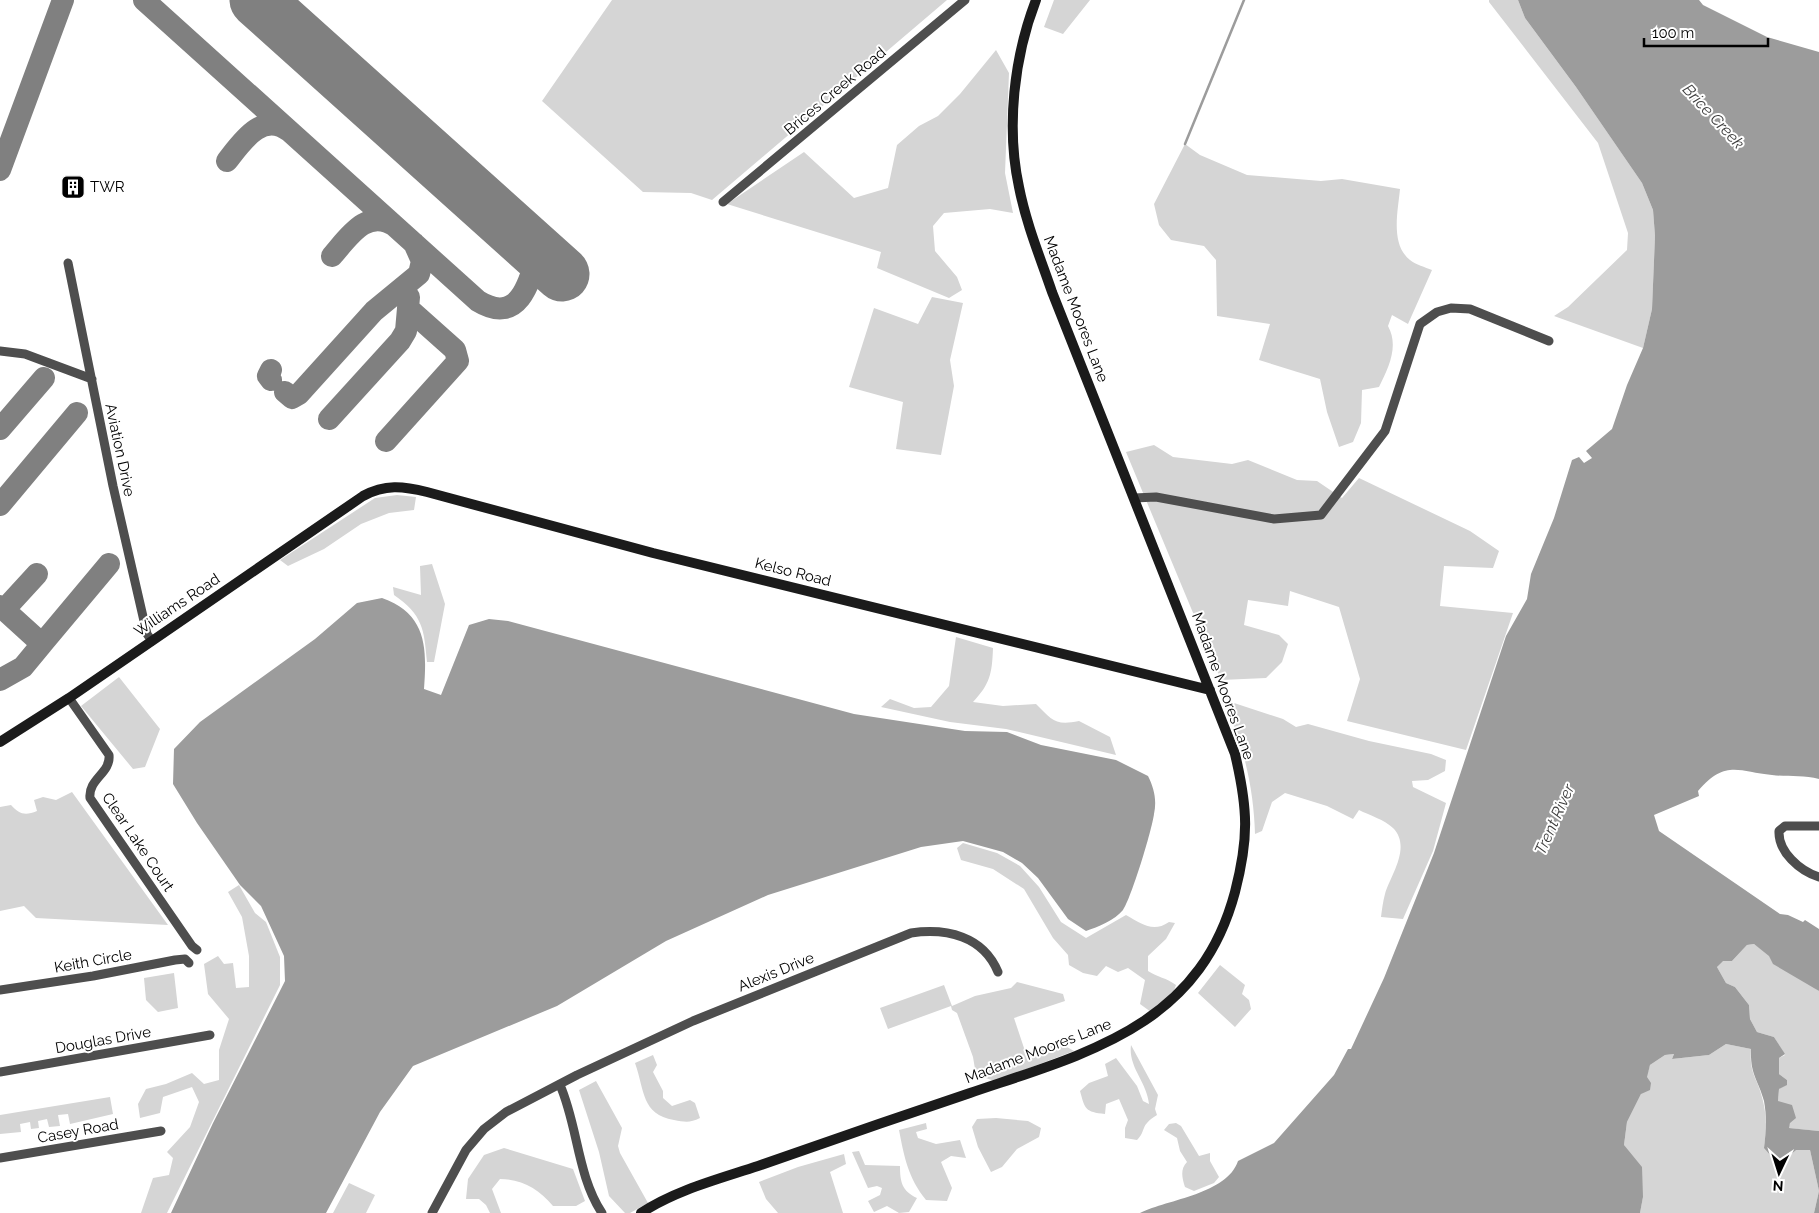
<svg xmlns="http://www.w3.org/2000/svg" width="1819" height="1213" font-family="Raleway,sans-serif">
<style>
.green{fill:#d5d5d5}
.water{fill:#9c9c9c}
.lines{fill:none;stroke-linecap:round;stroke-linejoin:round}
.stream{stroke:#9c9c9c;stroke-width:2.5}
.taxiway{stroke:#808080;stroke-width:22}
.runway{stroke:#808080;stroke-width:55}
.street{stroke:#4e4e4e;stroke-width:9}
.secondary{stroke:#1b1b1b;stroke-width:10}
.labels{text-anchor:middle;stroke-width:4;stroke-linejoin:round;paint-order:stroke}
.street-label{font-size:15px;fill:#000;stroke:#fff}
.poi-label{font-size:15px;fill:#000;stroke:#fff;text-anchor:start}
.water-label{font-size:16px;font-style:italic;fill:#3d3d3d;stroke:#fff}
</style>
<rect width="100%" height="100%" fill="#fff"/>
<path class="green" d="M612,0H947L712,200L691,193L643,192L542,101Z
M1054,0H1090L1063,34L1044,27Z
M1489,0H1518L1525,18L1576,87L1642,183L1653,210L1655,236L1652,309L1643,348L1554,316L1568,307L1627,250L1628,233L1598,143L1489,2Z
M996,50L1009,73L1005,173L1013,213L990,209L944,213L933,226L935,251L957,277L962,290L949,298L877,268L881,252L727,204L804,152L854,198L888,188L897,145L919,126L938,116L960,94Z
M1185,144L1200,155L1247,175L1321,181L1342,179L1400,189C1398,211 1390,244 1410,260C1416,265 1425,267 1432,270L1408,324L1392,315L1388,326C1399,346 1389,367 1379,387L1362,390L1361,423L1353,442L1339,447L1327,412L1320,379L1259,360L1270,324L1217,316L1216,260L1204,246L1171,240L1159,225L1154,204Z
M932,297L963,303L950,360L954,386L941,455L896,449L903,402L849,387L874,308L918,324Z
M1154,445L1173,457L1232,464L1248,460L1297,480L1317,481L1342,498L1359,478L1470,531L1499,551L1493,568L1444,566L1440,606L1513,613L1466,750L1347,721L1360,679L1339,607L1290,591L1288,606L1248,600L1244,625L1279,635L1288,644L1282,662L1266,678L1221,680L1126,452Z
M397,495L416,497L414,510L389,513L361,524L324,549L288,566L280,560L375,498Z
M432,564L445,604L434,662H427C424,629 423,615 394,595L393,587L421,595L420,566Z
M956,637L993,648C992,674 990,684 973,702L1003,706L1036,704C1052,720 1055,726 1079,721L1110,737L1116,755L1006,729L950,722L881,707L890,699L914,708L931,707L949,686Z
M119,677L160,729L145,767L133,769L81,706Z
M1231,702L1283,719L1296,727L1308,724L1369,741L1431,754L1446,760L1445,771L1428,780L1412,781L1413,787L1446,803L1433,851L1403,919L1381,917C1382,909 1383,901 1385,894C1390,876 1412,847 1393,828C1385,820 1369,815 1359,810L1353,819L1327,806L1285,793L1272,802L1262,831L1255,834C1254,791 1244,747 1227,708Z
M72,792L168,925L36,918L24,906L0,911V807L11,805C19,814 25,816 37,811L34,800L43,797L56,800Z
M963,843L997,853L1020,866L1039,887L1061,922L1086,938L1126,915C1142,924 1153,933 1169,922L1175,923L1166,939L1148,956V971C1157,977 1167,978 1176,985L1173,993L1151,1012L1140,1004L1145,980L1128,968L1118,972L1106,966L1097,976L1083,973L1069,965L1068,955L1053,938L1024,889L993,869L961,860L957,848Z
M239,885L255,913L266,922L280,957V985L167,1213H141L153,1178L169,1175L173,1158L167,1152L190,1127L199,1102L192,1087L163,1097L160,1113L140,1118L138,1104L146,1089L166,1084L192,1073L204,1084L219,1080V1050L229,1019L208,994L204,964L218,956L224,964L233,963L236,988L249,987V956L242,917L228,892Z
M1754,944L1819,991V1131L1788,1128L1790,1123L1778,1101L1779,1089L1787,1080L1779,1074V1058L1785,1055L1774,1037L1757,1032L1750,1019L1749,1005L1735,987L1726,983L1717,967L1722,961H1732L1747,945Z
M1220,965L1245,985L1242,994L1249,1000L1251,1009L1235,1027L1198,993Z
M174,973L178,1008L158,1012L146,1000L144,978Z
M1017,982L1063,994L1065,1001L1014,1018L1026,1054L1060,1043L1074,1051L995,1081L976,1075L973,1057L957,1013L952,1010L951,1006L888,1029L880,1008L944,985L952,1006L975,996L1011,988Z
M1726,1044L1751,1049C1749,1075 1758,1078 1763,1101C1767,1117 1766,1132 1764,1148L1810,1150L1819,1191L1814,1213H1640L1643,1197L1624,1145L1627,1122L1641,1094L1650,1065L1665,1055L1674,1054L1672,1059L1709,1055Z
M1131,1045L1158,1095L1155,1109L1157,1115C1139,1126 1147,1130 1137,1140L1125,1138V1128L1128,1120L1119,1099L1106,1104L1105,1114C1085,1112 1085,1109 1080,1091L1089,1083L1108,1076L1105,1064L1116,1058L1137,1086L1143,1101L1149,1104C1147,1082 1128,1067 1131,1045Z
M653,1055L657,1065L653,1072L663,1091V1098L672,1106L690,1100L695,1103L700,1118C690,1123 685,1122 674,1120C641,1114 645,1091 635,1063Z
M596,1081L622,1128L618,1146L620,1153L648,1203L630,1213H625L609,1196L599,1152L579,1090Z
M110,1097L113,1114L70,1124L68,1114L58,1115L60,1126L49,1127L47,1119L38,1121L39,1128L31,1129L30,1122L20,1124L21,1132L0,1134V1115Z
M996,1118L1028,1121L1041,1128L1039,1137L1017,1149L1002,1167L991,1172L978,1147L972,1127L977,1119Z
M926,1123L927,1129L916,1132L918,1138L936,1144L960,1140L966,1158L951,1156L941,1162L952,1188L947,1201L926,1200C908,1178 904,1156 899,1130Z
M1176,1123L1181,1126L1199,1156L1210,1153V1161L1219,1177L1214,1183L1194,1191L1185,1187C1182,1178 1180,1169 1187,1162L1180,1151L1177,1138L1164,1130L1169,1124Z
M504,1148L573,1169L585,1201L576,1206H553C539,1189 522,1179 500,1179L492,1189L501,1213H490L486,1205L479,1199H466L468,1179L484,1155Z
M859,1151L865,1165L900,1166C900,1182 902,1191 917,1198L909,1212L899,1213L887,1206L874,1212L868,1201L880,1195L882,1188L877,1186L868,1188L852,1152Z
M844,1154L846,1164L830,1172L843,1213H778L766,1199L759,1182L798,1167Z
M349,1183L375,1195L366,1213H333Z"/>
<path class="water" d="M1518,0H1699L1703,5L1767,37L1819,52V779C1803,775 1788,777 1772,775C1738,772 1726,759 1698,791L1699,796L1654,815L1659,831L1780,914L1788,915L1803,922L1805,920L1819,929V991L1773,964L1769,956L1754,944L1747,945L1732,961H1723L1717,967L1726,983L1735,987L1749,1005L1750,1019L1757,1032L1774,1037L1785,1054L1779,1058V1074L1787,1080V1085L1779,1089L1778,1101L1792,1105L1796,1118L1790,1123L1789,1128L1819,1131V1213H1814L1819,1191L1810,1150H1796L1784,1160L1772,1157L1764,1148C1766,1132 1767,1117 1764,1101C1758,1079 1750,1075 1751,1049L1726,1044L1709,1055L1672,1059L1674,1054L1665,1055L1650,1065L1647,1077L1651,1083L1650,1090L1641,1094L1627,1122L1624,1145L1642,1167L1643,1197L1640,1213H1140C1169,1199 1227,1194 1238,1161L1274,1143L1334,1075L1348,1049H1351L1384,978L1434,853L1506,636L1527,599L1531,574L1554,518L1572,460L1579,457L1584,463L1592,458L1586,451L1612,429L1627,385L1643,348L1652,309L1655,236L1653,210L1642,183L1576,87L1525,18Z
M382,598C427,614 427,648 424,689L441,695L469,625L489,619L508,621L854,714L965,731L1007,732L1041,745L1116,760L1148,776C1154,788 1157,800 1154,814C1152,830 1131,899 1123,910C1115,920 1098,927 1086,931L1068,919L1038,878L1022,863L1003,852L963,841L921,847L768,895L666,941L557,1006L413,1066L380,1112L326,1213H171L213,1123L285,981L284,956L261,906L240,885L197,823L173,784L174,749L200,722L315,639L357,603Z"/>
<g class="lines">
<path class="stream" d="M1185,144L1244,0"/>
<path class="taxiway" d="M144,0L478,301C519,326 530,282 538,252
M227,161C242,142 262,111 289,131
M0,170L63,0
M332,256C348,238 367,207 395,226
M271,370L268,376L271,380
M285,392L292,398L299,394L374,311L419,274L422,261L414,243
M329,419L400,341L406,331L409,297
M0,429L44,378
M386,441L458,361L455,350L409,309
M0,505L77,413
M0,606L42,644L109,564
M4,610L37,574
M0,680L23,667L42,644"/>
<path class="runway" d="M257,0L562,274"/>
<path class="street" d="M723,202L965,0
M68,263L113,486L147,634L152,641
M0,351L25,354L92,379
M1134,498L1156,497L1274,519L1321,515L1385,431L1420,324L1437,312L1451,308L1470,309L1549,341
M69,698L109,755C111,773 88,779 90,798L192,946L197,950
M1819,826H1785L1779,831C1778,852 1800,871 1819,877
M0,990L93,976L175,960L185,959L189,963
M0,1072L210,1035
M560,1085C578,1126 577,1175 602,1213
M0,1158L161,1131
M432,1213L466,1150L484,1129L506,1112L577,1075L693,1021L911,933C947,928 983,936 998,972"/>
<path class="secondary" d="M0,742L69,698L363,496C385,484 403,486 427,492L653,553L1210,690
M641,1213C676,1190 719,1179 758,1166C829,1141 899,1117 970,1093C1087,1053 1199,1027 1235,892C1249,838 1248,809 1235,754L1052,292C1040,257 1026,223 1019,187C1006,127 1014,57 1036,0"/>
</g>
<defs>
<g id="building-square" transform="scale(1.25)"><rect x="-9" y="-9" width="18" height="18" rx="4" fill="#000" stroke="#fff"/><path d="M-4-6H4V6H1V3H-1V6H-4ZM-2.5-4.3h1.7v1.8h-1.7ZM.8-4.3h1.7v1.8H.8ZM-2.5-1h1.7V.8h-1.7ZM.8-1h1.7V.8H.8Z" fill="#fff"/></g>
</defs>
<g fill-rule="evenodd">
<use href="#building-square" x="73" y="187"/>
</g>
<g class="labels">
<g class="street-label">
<text transform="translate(835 91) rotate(-40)" y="5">Brices Creek Road</text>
<text transform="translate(1076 309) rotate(69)" y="5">Madame Moores Lane</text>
<text transform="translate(120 450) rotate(78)" y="5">Aviation Drive</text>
<text transform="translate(793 572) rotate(14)" y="5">Kelso Road</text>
<text transform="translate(177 605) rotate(-34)" y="5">Williams Road</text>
<text transform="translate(1223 686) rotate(70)" y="5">Madame Moores Lane</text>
<text transform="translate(138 842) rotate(56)" y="5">Clear Lake Court</text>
<text transform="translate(93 961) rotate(-10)" y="5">Keith Circle</text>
<text transform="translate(776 972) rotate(-22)" y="5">Alexis Drive</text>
<text transform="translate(103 1040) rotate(-10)" y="5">Douglas Drive</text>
<text transform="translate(1038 1051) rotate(-21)" y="5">Madame Moores Lane</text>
<text transform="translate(78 1131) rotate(-10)" y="5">Casey Road</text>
</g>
<g class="poi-label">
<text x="90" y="192">TWR</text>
</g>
<g class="water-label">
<text transform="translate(1714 116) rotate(47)" y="6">Brice Creek</text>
<text transform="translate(1554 819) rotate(-66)" y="6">Trent River</text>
</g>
</g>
<g transform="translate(1779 1173) rotate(184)" stroke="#ffffff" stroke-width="4" paint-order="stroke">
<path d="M0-4L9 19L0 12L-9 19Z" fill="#000000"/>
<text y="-8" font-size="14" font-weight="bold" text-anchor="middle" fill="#000000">N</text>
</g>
<path d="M1644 38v8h124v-8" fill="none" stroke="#000000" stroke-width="2.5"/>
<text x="1652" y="38" font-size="15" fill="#000000" stroke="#ffffff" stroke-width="4" paint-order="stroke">100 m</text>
</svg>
